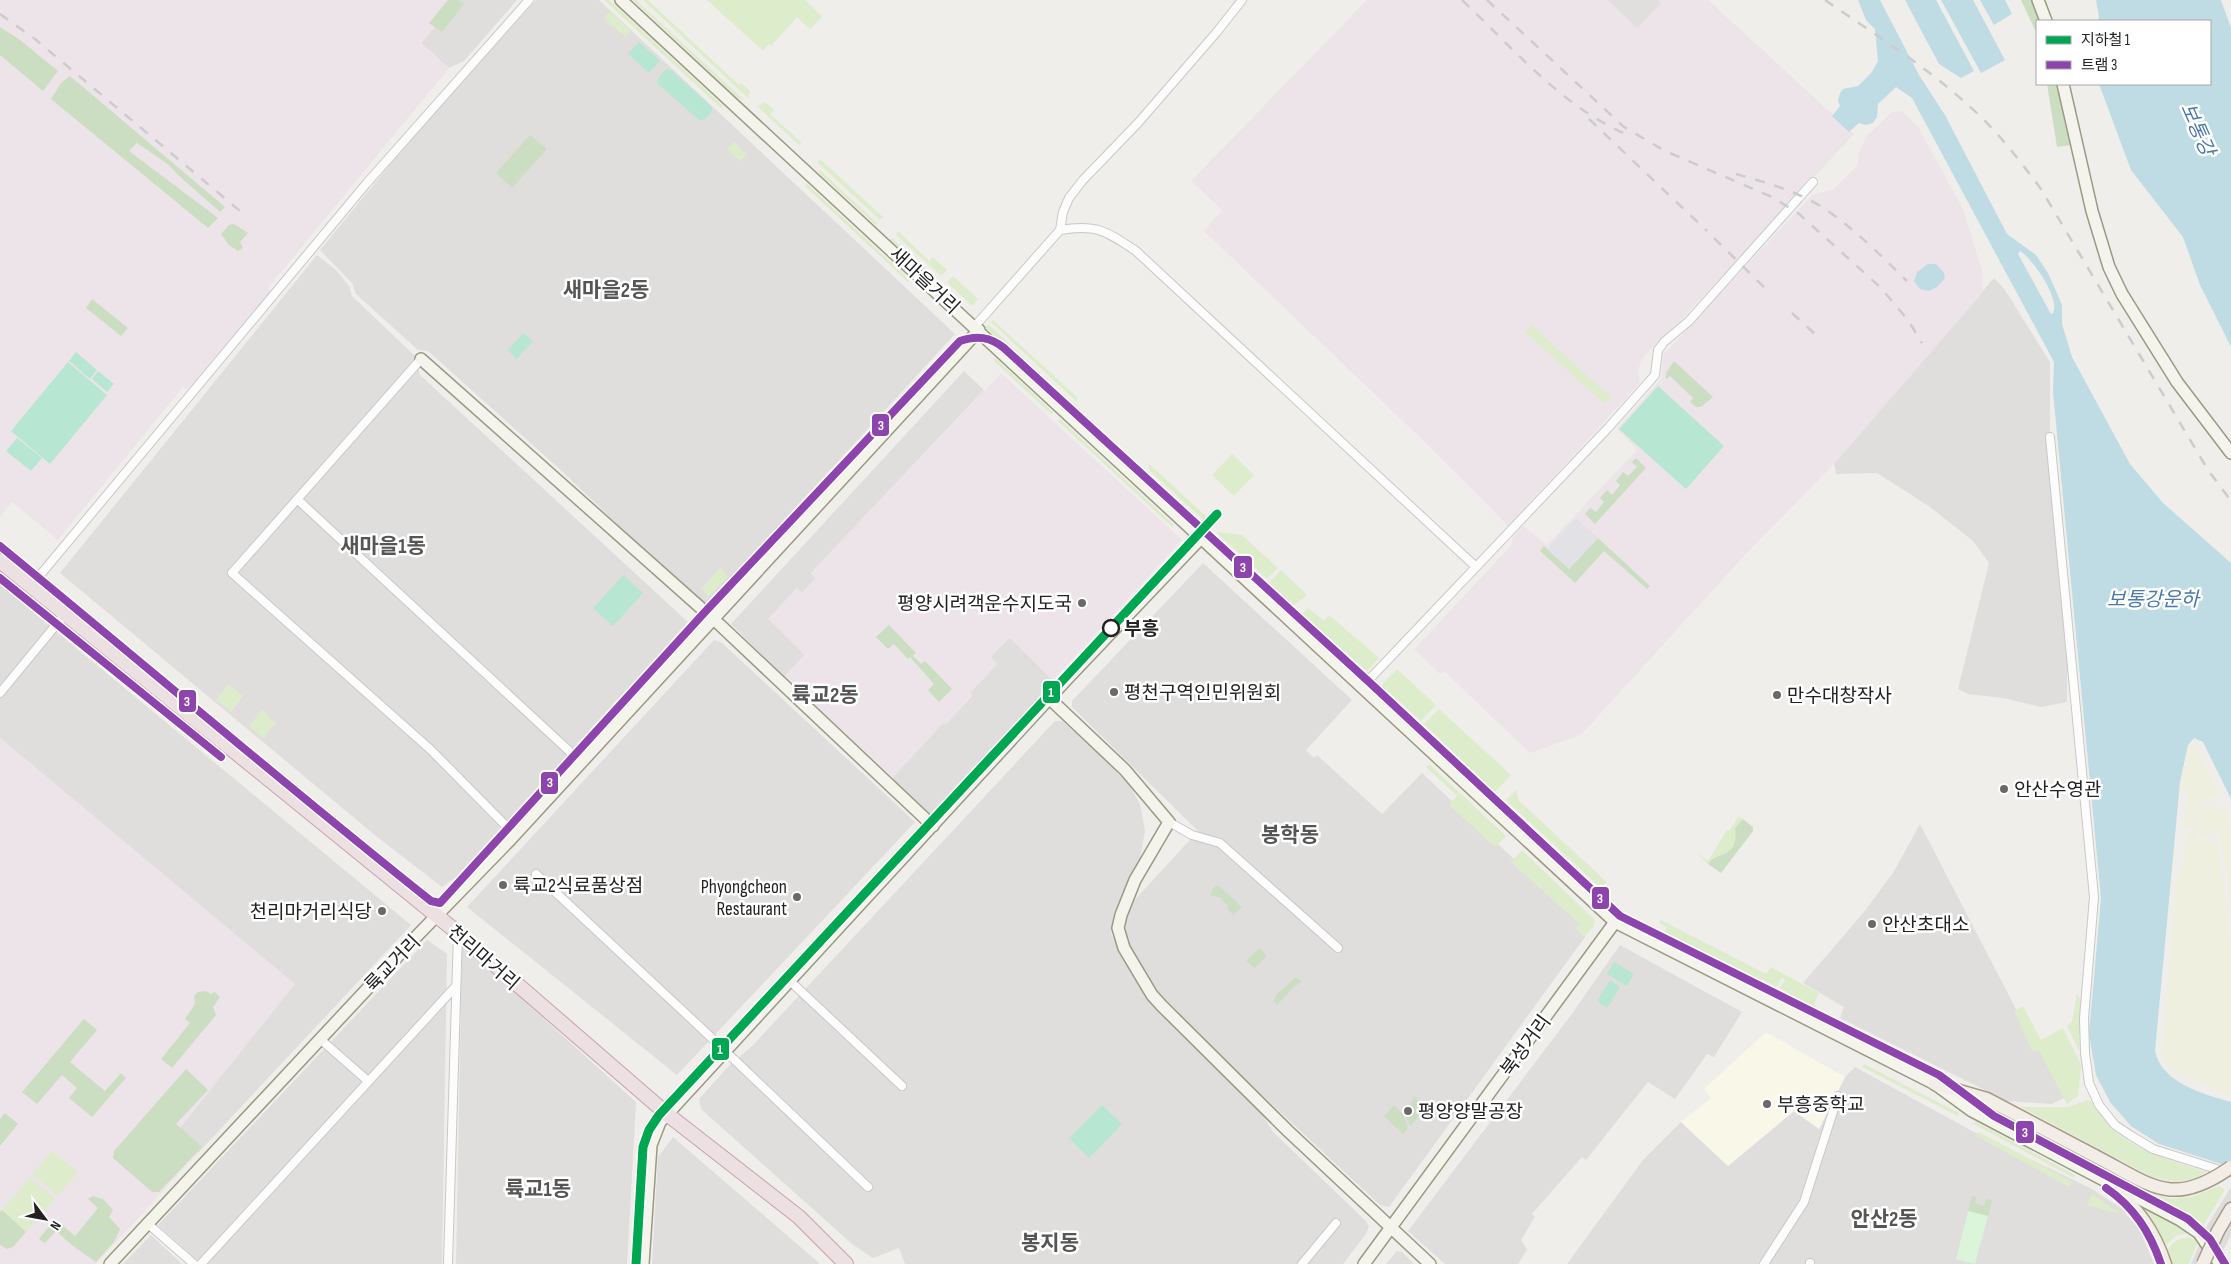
<svg xmlns="http://www.w3.org/2000/svg" width="2231" height="1264" font-family="'Sofia Sans Condensed','Noto Sans KR',sans-serif">
<style>
.residential{fill:#dfdedc}
.industrial{fill:#ede4e9}
.education{fill:#f8f7e8}
.farmland{fill:#efefdf}
.grass{fill:#ddeccb}
.forest{fill:#cbdec1}
.park{fill:#daf5da}
.pitch{fill:#b7e6d2}
.parking{fill:#e0dfde}
.plaza{fill:#e2e1e5}
.water{fill:#bfdbe3;fill-rule:evenodd}
.pier{fill:#dedddd}
.lines{fill:none;stroke-linecap:round;stroke-linejoin:round}
.street-casing{stroke:#c9c8c7;stroke-width:10}
.secondary-casing{stroke:#999a82;stroke-width:14}
.primary-casing{stroke:#a79c86;stroke-width:15}
.highway-casing{stroke:#c5a2ac;stroke-width:16}
.street{stroke:#fdfcfc;stroke-width:8}
.secondary{stroke:#f4f4ed;stroke-width:11}
.primary{stroke:#f3ede7;stroke-width:12}
.highway{stroke:#ece0e2;stroke-width:14}
.rail{stroke:#ccc;stroke-width:2.5;stroke-dasharray:10 10;stroke-linecap:butt}
.primary-bridge-casing{stroke:#a79c86;stroke-width:15;stroke-linecap:butt}
.primary-bridge{stroke:#f3ede7;stroke-width:12}
.tram-1-casing{stroke:#fff;stroke-width:11}
.tram-1{stroke:#8e44ad;stroke-width:8}
.metro-1-casing{stroke:#fff;stroke-width:12}
.metro-1{stroke:#00a651;stroke-width:9}
.poi-dot{fill:#6a6968;stroke:#fff;stroke-width:2}
.stop-dot{fill:#fff;stroke:#222;stroke-width:2.5}
.labels{text-anchor:middle;stroke-width:5;stroke-linejoin:round;paint-order:stroke}
.street-label{font-size:19px;fill:#222;stroke:#fff}
.poi-label{font-size:19px;fill:#222;stroke:#fff;text-anchor:start}
.stop-label{font-size:19px;font-weight:bold;fill:#222;stroke:#fff;text-anchor:start}
.water-label{font-size:20px;font-style:italic;fill:#4a7aab;stroke:#fff}
.quarter-label{font-size:21px;font-weight:bold;fill:#555;stroke:#fff}
.line-badge{stroke:#fff;stroke-width:2}
.badge-label{font-size:14px;text-anchor:middle;font-weight:bold;fill:#fff}
</style>
<rect width="100%" height="100%" fill="#f0eeeb"/>
<path class="residential" d="M458,0H517L464,61L449,68L421,43Z
M536,0H599L955,334L704,607L564,473L428,351L418,350L356,294L352,283L320,250L411,139Z
M317,255L336,270L349,286L352,296L416,357L420,375L688,622L455,878L442,887L376,836L60,573Z
M1994,278L2005,290L2050,362V431L2048,434L2067,639V702L2041,707L2003,698L1968,694L1958,689L1989,563L1973,541L1930,507L1877,473L1836,474L1834,464Z
M964,371L984,390L811,573L816,578L802,593L797,588L769,619L805,655L784,677L731,624Z
M1203,563L1352,700L1306,750L1314,758L1317,755L1382,814L1422,773L1590,930L1389,1207L1380,1205L1157,997L1123,935L1122,925L1130,905L1198,831L1072,707V701Z
M0,585L411,925L198,1153L175,1134L294,984L0,738Z
M1010,637L1053,680L1043,695L933,814L927,813L895,785L893,777L944,722L946,724L972,696L970,693L997,664L990,657Z
M714,640L721,642L915,822L677,1075L467,907Z
M1055,721H1062L1104,759L1130,786L1140,804L1145,830L1140,859L1113,917L1111,934L1151,999L1175,1027L1257,1106L1273,1132L1366,1221L1369,1226L1366,1234L1343,1264H905L899,1248L873,1258L852,1244L701,1109L699,1099L727,1068L753,1045Z
M1920,824L2017,1011L2041,1052L2064,1098L2052,1104L2007,1101L1840,1018L1844,1007L1803,983L1864,912L1893,873Z
M427,940L447,954L442,1264H202L158,1225Z
M462,945L636,1102L627,1264H456Z
M1620,945L1742,1012L1714,1057L1707,1054L1675,1099L1648,1082L1586,1160L1582,1157L1532,1214L1535,1217L1521,1240L1527,1250L1518,1264H1445L1408,1231L1571,1015Z
M1855,1067L1974,1132L2092,1189L2121,1208L2140,1230L2154,1264H1567L1643,1160L1681,1122L1728,1166L1794,1111L1819,1129L1845,1077Z
M673,1137L819,1263V1264H652L658,1157Z
M151,1235L182,1264H123Z
M1397,1251L1402,1252L1414,1264H1386Z"/>
<path class="industrial" d="M0,0H458L421,43L449,68L268,288L272,293L218,358L186,390L183,387L58,540L12,502L0,517Z
M1367,0H1708L1854,134L1671,331L1643,357L1638,370L1640,383L1508,526L1432,449L1204,231L1222,210L1191,181Z
M1902,111L1918,127L1963,209L1982,271L1983,292L1834,464L1743,557L1581,735L1530,753L1444,671L1440,674L1414,649L1511,546L1513,536L1523,526L1547,545L1637,450L1617,429L1662,378L1663,355L1812,195L1834,189L1857,166L1859,152L1866,137L1892,112Z
M1001,373L1182,540L1053,680L1009,637L991,657L997,664L970,693L972,695L946,724L944,722L893,777L784,677L805,654L768,619L797,588L803,593L816,578L811,573Z
M0,738L295,984L175,1134L198,1153L96,1264H0Z"/>
<path class="education" d="M1766,1032L1845,1077L1819,1129L1794,1111L1728,1166L1681,1122L1711,1098L1704,1089Z"/>
<path class="farmland" d="M2192,747L2197,749L2219,795L2197,803V808L2213,804L2216,809L2226,807L2231,824V828L2217,830L2218,833L2201,838L2196,821L2200,819L2197,808L2194,827L2184,829L2188,791L2181,790L2182,781L2189,750Z
M2231,829V912L2220,833Z
M2195,831L2200,841L2206,839L2218,844L2231,939V1096L2180,1074L2166,1064L2161,1057L2177,877L2182,869L2186,834Z"/>
<path class="grass" d="M604,0H609L723,106L721,108Z
M633,0H636L744,100L738,98Z
M643,0H648L739,85L741,83L750,91L748,98Z
M707,0H805L822,17L810,29L797,17L771,46L769,44L763,51Z
M610,11L631,31L625,37L604,18Z
M765,102L774,110L770,114L801,142L800,146L757,106Z
M734,142L747,154L740,161L727,149Z
M820,159L883,217L880,220L817,162Z
M820,170L877,223L876,225L818,172Z
M807,184L910,280L908,282L805,186Z
M898,231L929,261L933,257L947,270L941,276L896,235Z
M892,238L958,299L957,301L890,239Z
M953,276L978,299L972,306L947,282Z
M993,320L1078,398L1076,401L991,322Z
M988,324L1073,404L1071,406L985,327Z
M1531,325L1611,397L1605,404L1525,332Z
M995,358L1053,412L1051,414L993,360Z
M1060,419L1174,525L1172,527L1058,421Z
M1232,454L1254,475L1234,496L1212,475Z
M1148,463L1210,520L1207,523L1150,471Z
M1218,532L1242,535L1278,568L1267,579L1217,533Z
M720,568L728,576L709,597L701,589Z
M1281,570L1307,595L1294,605L1269,582Z
M1308,608L1324,621L1329,615L1379,658L1367,671L1302,614Z
M1397,669L1436,705L1421,721L1383,687V683Z
M229,684L243,696L231,712L216,700Z
M1439,709L1511,775L1495,792L1424,724Z
M262,710L276,723L263,738L249,726Z
M1429,764L1506,836L1495,847L1449,805L1457,796L1426,767Z
M1516,790L1519,801L1607,882L1602,889L1506,800Z
M1739,816L1743,819L1735,828C1738,851 1728,852 1712,858L1708,864L1696,852L1708,861L1727,830L1729,831Z
M1522,850L1595,920L1594,926L1584,937L1575,929L1579,924L1511,862Z
M1661,920L1766,974L1771,967L1819,993L1814,1004L1819,1009L1779,988L1785,981L1784,979L1781,978L1777,987L1762,979L1761,980L1665,932L1667,927L1659,923Z
M2077,993L2081,1002L2079,1051L2067,1026L2072,1022Z
M2023,1006L2041,1040L2063,1028L2081,1065L2078,1096L2067,1104L2039,1050L2033,1052L2014,1011Z
M1864,1064L1959,1113L1958,1116L1862,1067Z
M2088,1100C2097,1103 2108,1127 2118,1134C2145,1154 2175,1162 2207,1172L2196,1178L2177,1182L2152,1177L2021,1107H2068Z
M1976,1122L2075,1175L2074,1178L1972,1123Z
M1979,1132L2072,1182L2069,1187L1976,1136Z
M52,1151L78,1172L58,1196L32,1174Z
M30,1178L55,1199L26,1232L2,1210Z
M2219,1186L2225,1190L2203,1226L2177,1208L2140,1188L2170,1199L2192,1197Z
M2092,1194L2121,1214L2087,1205Z
M2130,1198L2173,1221L2188,1233L2175,1236L2164,1248Z
M2188,1237L2198,1241L2189,1264H2167C2165,1249 2172,1239 2188,1237Z"/>
<path class="forest" d="M448,0H458L464,4L442,32L429,23Z
M2021,0H2034L2043,21H2037V34Z
M0,27L20,40L58,71L43,91L0,55Z
M70,76L225,207L220,212L177,174L169,165L137,143L129,151L218,218L208,228L51,99L61,83Z
M2047,84H2059L2072,145L2057,147Z
M530,135L547,149L512,188L496,173Z
M234,224L248,233L240,242L243,248L238,251L229,245L221,234L229,225Z
M92,299L128,328L121,336L86,308Z
M1674,361L1713,397L1701,407H1696L1690,402L1693,398L1670,376L1666,379V373Z
M1636,458L1646,468L1595,524L1585,514L1590,508L1596,512L1604,502L1600,498L1607,490L1612,495L1620,485L1616,481L1623,472L1628,476L1637,467L1632,462Z
M1598,538L1650,586L1647,589L1604,551L1575,583L1540,551L1544,546L1569,569Z
M889,625L916,653L913,656L921,664L925,661L952,689L939,702L928,690L934,684L910,657L908,659L894,644L888,649L876,637Z
M1743,819L1753,827V831L1721,873L1708,864L1712,859C1728,852 1738,851 1735,828Z
M1218,885L1242,907L1233,915L1227,908L1228,906L1220,897L1210,896L1213,888Z
M1259,948L1267,956L1254,968L1246,961Z
M1296,977L1302,982L1295,986L1277,1005L1274,1001L1276,995Z
M206,991L211,994L215,992L220,997L213,1007L216,1015L172,1068L161,1059L190,1023L185,1019L195,1004L194,996L198,992Z
M84,1019L97,1030L70,1062L105,1091L121,1073L126,1078L92,1117L69,1098L77,1088L62,1075L37,1104L22,1092Z
M186,1069L208,1090L176,1124L202,1147L159,1192H152L113,1158L114,1151Z
M1414,1096L1426,1108L1410,1126L1406,1117Z
M1394,1105L1403,1114L1408,1128L1403,1134L1384,1116Z
M5,1113L18,1124L0,1146V1119Z
M93,1196L103,1199L113,1210L109,1217L120,1229L114,1242L96,1262L73,1246L56,1231L45,1243L39,1239L55,1219L75,1236L98,1208L88,1199Z
M1972,1196L1976,1197L1975,1203L1984,1206L1986,1199L1992,1200L1988,1216L1968,1211Z
M2,1210L26,1232L13,1247L7,1249L0,1245V1212Z"/>
<path class="park" d="M1968,1211L1988,1216L1975,1264L1956,1259Z"/>
<path class="pitch" d="M639,42L660,61L649,73L628,54Z
M666,69L671,70L712,107V111L704,120H699L657,83L658,79Z
M523,333L533,341L517,359L508,350Z
M76,352L97,370L90,379L69,361Z
M68,362L107,395L50,464L11,431Z
M98,371L114,384L107,392L92,379Z
M1658,386L1724,446L1686,489L1619,429Z
M17,438L42,458L31,471L6,451Z
M623,575L643,593L613,626L593,608Z
M1614,962L1634,974L1627,986L1607,974Z
M1610,980L1620,987L1607,1008L1597,1001Z
M1102,1105L1122,1124L1089,1158L1069,1138Z"/>
<path class="parking" d="M1608,0H1658L1661,3L1637,28Z"/>
<path class="plaza" d="M1576,518L1598,538L1569,569L1547,549Z"/>
<path class="water" d="M1858,0H1880L1919,75L1945,115L2007,234L2036,255L2048,273L2062,305V324L2072,357L2130,464L2163,503L2231,563V799L2203,742L2194,738L2188,745L2180,782L2155,1051C2162,1083 2203,1094 2231,1102V1167L2159,1144L2131,1126L2110,1102L2096,1075L2089,1034L2101,898L2053,392L2054,362L1912,98L1896,87L1878,104L1877,117L1873,123L1866,125L1859,123L1849,132L1832,116L1840,106L1838,101L1840,93L1843,89L1858,86L1872,72L1878,61L1875,29L1866,20ZM2020,251C2032,258 2061,299 2053,313L2051,314L2018,254Z
M1905,0H1936L1974,71L1961,78L1939,64Z
M1941,0H1973L2005,60L1981,73Z
M1980,0H2005L2012,14L1994,25Z
M2096,0H2221L2231,28V347L2200,285L2183,237L2131,170L2099,84H2210V21H2098L2099,17Z
M1928,264H1936L1944,273L1945,278L1937,287L1929,291L1920,289L1914,281L1917,272Z"/>
<path class="pier" d="M2231,1187V1235L2216,1264H2191L2208,1224Z"/>
<g class="lines">
<g class="street-casing">
<path id="street" d="M1060,230C1097,224 1106,231 1136,251L1476,567
M975,326L1060,230L1063,212L1069,198L1083,180L1138,123L1216,33L1242,0
M1664,342L1689,321L1813,182
M421,359L232,573L431,750L515,835
M2050,437L2094,897L2084,1018L2085,1053L2089,1083L2099,1105L2115,1125L2130,1135L2153,1149L2226,1172
M297,499L581,762
M31,586L366,184L529,0
M1363,686L1608,428L1655,375L1658,350L1662,345
M0,693L65,614
M1169,822L1192,835L1220,843L1338,948
M536,874L700,1027L868,1187
M790,981L902,1086
M320,1039L368,1081
M147,1223L194,1264
M201,1264L456,986
M448,1264L458,933
M1302,1264L1336,1223
M1764,1264L1804,1202L1838,1096
M1810,1264V1263"/>
</g>
<g class="secondary-casing">
<path id="secondary" d="M621,0L1615,922L1935,1084L1972,1111L2180,1220L2199,1233L2220,1264
M2038,0L2046,21
M2063,84L2092,211L2109,267L2122,294L2177,382L2231,453
M421,359L720,625L933,826
M1050,699L1125,770L1169,822L1135,880L1121,915L1118,928L1124,948L1152,995L1162,1006L1288,1131L1430,1264
M110,1264L411,942L510,840L979,330
M643,1264L651,1145L660,1122L1067,679L1202,537
M1364,1264L1615,922"/>
</g>
<g class="primary-casing">
<path id="primary" d="M1935,1084L1987,1099L2095,1156
M2112,1185C2138,1211 2153,1228 2165,1264
M2218,1231L2231,1209"/>
</g>
<g class="highway-casing">
<path id="highway" d="M0,561L458,933L667,1114L799,1217L846,1264"/>
</g>
<use href="#street" class="street"/>
<use href="#secondary" class="secondary"/>
<use href="#primary" class="primary"/>
<use href="#highway" class="highway"/>
<path class="rail" d="M1462,0C1512,47 1563,108 1628,135
M1487,0L1624,127L1665,151L1772,197L1798,213L1880,287L1908,320L1922,343
M1825,0C1874,34 1926,66 1969,106C1997,130 2019,160 2041,189L2208,470L2231,501
M0,14L35,39L240,211
M1589,119L1707,231
M1736,174C1765,182 1796,191 1822,207C1854,228 1880,255 1907,281
M1714,238L1767,290
M1792,313L1816,335"/>
<g class="primary-bridge-casing">
<path id="primary-bridge" d="M2095,1156C2151,1185 2172,1209 2231,1167
M2203,1264L2218,1231"/>
</g>
<use href="#primary-bridge" class="primary-bridge"/>
<g class="tram-1-casing">
<path id="tram-1" d="M0,546C144,664 285,785 431,901L440,903L704,613L960,341C977,335 990,337 1004,348L1368,681L1620,916L1939,1075L1994,1116L2188,1219L2210,1239L2225,1264
M0,578L221,757
M2106,1188C2134,1207 2150,1232 2161,1264"/>
</g>
<use href="#tram-1" class="tram-1"/>
<g class="metro-1-casing">
<path id="metro-1" d="M636,1264L643,1147L649,1130L659,1115L1217,514"/>
</g>
<use href="#metro-1" class="metro-1"/>
</g>
<g class="poi-dot">
<circle cx="1082" cy="603" r="5"/>
<circle cx="1114" cy="692" r="5"/>
<circle cx="1777" cy="695" r="5"/>
<circle cx="2004" cy="789" r="5"/>
<circle cx="503" cy="885" r="5"/>
<circle cx="797" cy="897" r="5"/>
<circle cx="382" cy="911" r="5"/>
<circle cx="1872" cy="924" r="5"/>
<circle cx="1767" cy="1104" r="5"/>
<circle cx="1408" cy="1111" r="5"/>
</g>
<circle class="stop-dot" cx="1111" cy="628" r="8"/>
<g class="labels">
<g class="street-label">
<text transform="translate(925 280) rotate(43)" y="7">새마을거리</text>
<text transform="translate(484 957) rotate(41)" y="7">천리마거리</text>
<text transform="translate(392 963) rotate(-46)" y="7">륙교거리</text>
<text transform="translate(1525 1045) rotate(-54)" y="7">북성거리</text>
</g>
<g class="poi-label">
<text x="1072" y="610" text-anchor="end">평양시려객운수지도국</text>
<text x="1124" y="699">평천구역인민위원회</text>
<text x="1787" y="702">만수대창작사</text>
<text x="2014" y="796">안산수영관</text>
<text x="513" y="892">륙교2식료품상점</text>
<text x="787" y="893" text-anchor="end">Phyongcheon<tspan x="787" dy="22">Restaurant</tspan></text>
<text x="372" y="918" text-anchor="end">천리마거리식당</text>
<text x="1882" y="931">안산초대소</text>
<text x="1777" y="1111">부흥중학교</text>
<text x="1418" y="1118">평양양말공장</text>
</g>
<g class="stop-label">
<text x="1124" y="635">부흥</text>
</g>
<g class="water-label">
<text transform="translate(2198 129) rotate(66)" y="7">보통강</text>
<text x="2153" y="606">보통강운하</text>
</g>
<g class="quarter-label">
<text x="606" y="297">새마을2동</text>
<text x="383" y="553">새마을1동</text>
<text x="825" y="702">륙교2동</text>
<text x="1290" y="842">봉학동</text>
<text x="538" y="1196">륙교1동</text>
<text x="1884" y="1226">안산2동</text>
<text x="1050" y="1250">봉지동</text>
</g>
</g>
<g class="line-badge">
<rect x="871" y="413" width="19" height="24" rx="5" fill="#8e44ad"/>
<rect x="1233" y="555" width="20" height="24" rx="5" fill="#8e44ad"/>
<rect x="1042" y="680" width="19" height="24" rx="5" fill="#00a651"/>
<rect x="178" y="689" width="19" height="24" rx="5" fill="#8e44ad"/>
<rect x="540" y="771" width="19" height="24" rx="5" fill="#8e44ad"/>
<rect x="1591" y="886" width="19" height="24" rx="5" fill="#8e44ad"/>
<rect x="711" y="1037" width="19" height="24" rx="5" fill="#00a651"/>
<rect x="2015" y="1120" width="20" height="24" rx="5" fill="#8e44ad"/>
</g>
<g class="badge-label">
<text x="881" y="430">3</text>
<text x="1243" y="572">3</text>
<text x="1051" y="697">1</text>
<text x="187" y="706">3</text>
<text x="550" y="787">3</text>
<text x="1600" y="903">3</text>
<text x="720" y="1054">1</text>
<text x="2025" y="1137">3</text>
</g>
<rect x="2036" y="20" width="175" height="65" fill="#ffffff" stroke="#a7a7a7"/>
<rect x="2046" y="36" width="25" height="8" fill="#00a651" stroke="#a7a7a7"/>
<text x="2081" y="45" font-size="15" fill="#222222">지하철 1</text>
<rect x="2046" y="61" width="25" height="8" fill="#8e44ad" stroke="#a7a7a7"/>
<text x="2081" y="70" font-size="15" fill="#222222">트램 3</text>
<g transform="translate(45 1219) rotate(122)" stroke="#ffffff" stroke-width="4" paint-order="stroke">
<path d="M0-4L9 19L0 12L-9 19Z" fill="#222222"/>
<text y="-8" font-size="14" font-weight="bold" text-anchor="middle" fill="#222222">N</text>
</g>
</svg>
